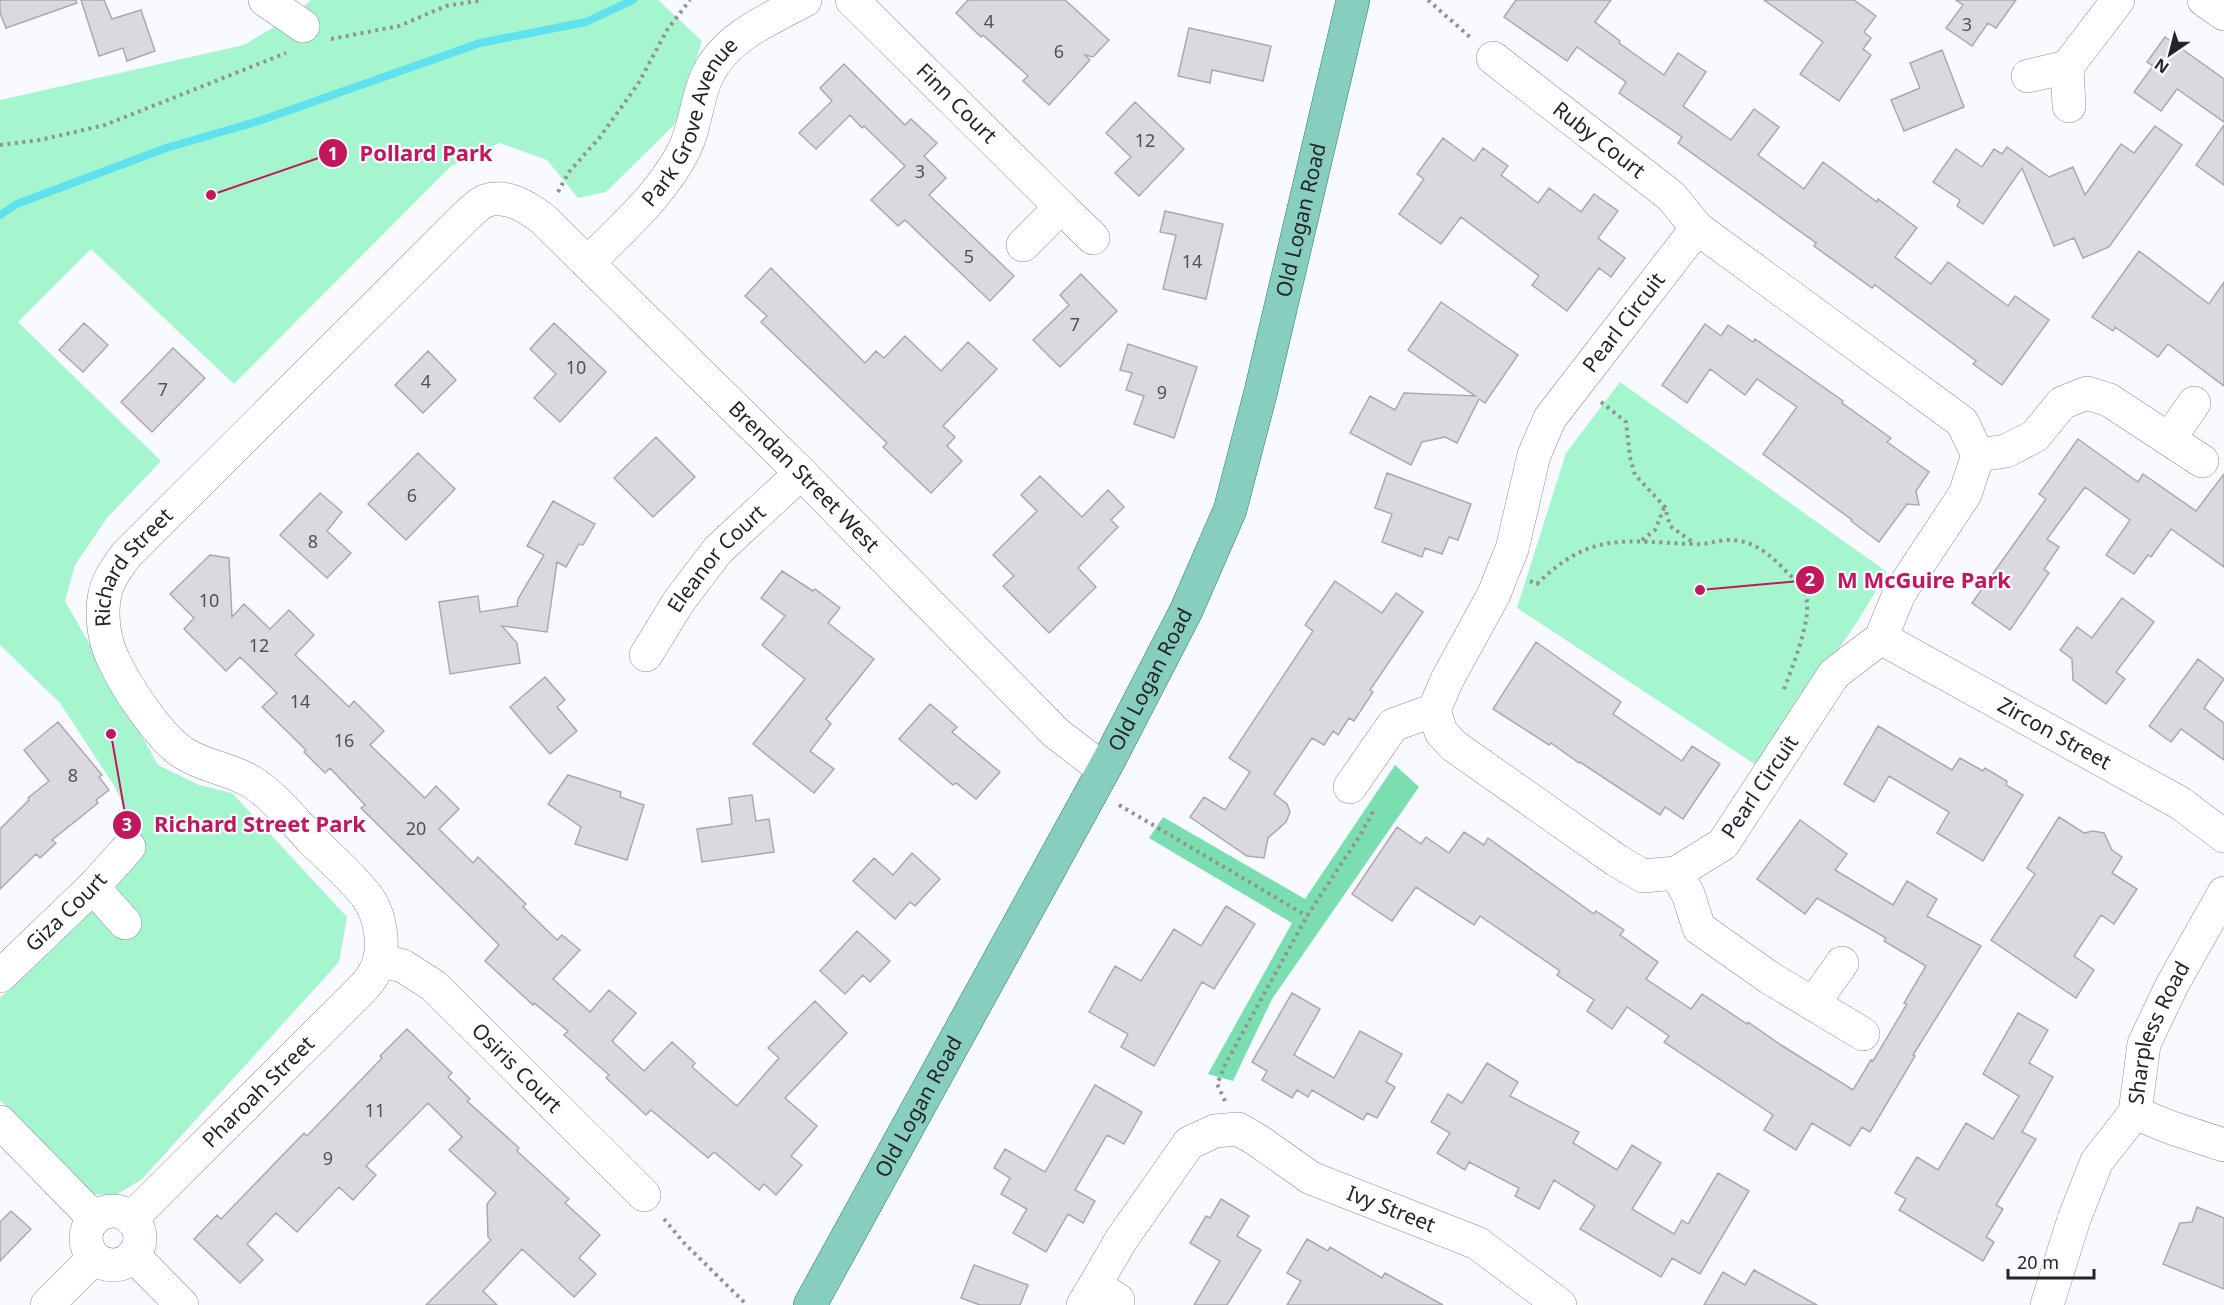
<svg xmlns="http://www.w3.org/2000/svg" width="2224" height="1305" font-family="'Noto Sans',sans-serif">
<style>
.green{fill:#a5f6cf}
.forest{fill:#7adeb1}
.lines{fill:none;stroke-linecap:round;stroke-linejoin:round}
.stream{stroke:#5fe2ed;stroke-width:8}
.building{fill:#dcd8e0;stroke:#aca8b0;stroke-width:1.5}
.minor-casing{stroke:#8c8f96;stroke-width:34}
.major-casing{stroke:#307e6d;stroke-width:34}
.path{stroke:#919296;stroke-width:4;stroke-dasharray:3 4.5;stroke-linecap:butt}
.minor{stroke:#fff;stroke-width:33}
.major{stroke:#87cebe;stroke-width:33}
.labels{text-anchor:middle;stroke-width:4.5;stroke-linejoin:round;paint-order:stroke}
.number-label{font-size:18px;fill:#525256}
.street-label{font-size:21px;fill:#242528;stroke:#f8faff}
.leader{fill:none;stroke:#c2185b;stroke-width:2}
.callout-dot{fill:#c2185b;stroke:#f8faff;stroke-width:2}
.mark-label{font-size:18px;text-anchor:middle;font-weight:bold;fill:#fff}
.callout-label{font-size:22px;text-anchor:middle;font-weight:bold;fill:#c2185b;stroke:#f8faff;stroke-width:4.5;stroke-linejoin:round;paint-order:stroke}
</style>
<rect width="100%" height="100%" fill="#f8faff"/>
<path class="green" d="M311,0H658L702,41L675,124L606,192L578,198L547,160L500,143L451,166L234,384L91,249L18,322L161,461L107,518L75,565L65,601L158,765L199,785L232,793L347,917L339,962L142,1179L116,1195L89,1194L0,1100V998L143,856L132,823L115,787L60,703L0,645V100L244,45L296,14Z
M1620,382L1887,572L1859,619L1759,767L1517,608L1566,453Z"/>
<path class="forest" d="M1395,765L1419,787L1272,999L1233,1081L1208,1074L1292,923L1149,838L1163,817L1305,899Z"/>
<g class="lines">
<path class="stream" d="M0,215L17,204L166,148L259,121L480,43L586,22L633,0"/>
</g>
<path class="building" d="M0,0H76L77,3L6,28L0,13Z
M81,0H104L112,19L141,10L155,51L127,61L123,48L99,56Z
M968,0H1065L1109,40L1093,57L1085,55L1090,60L1049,105L1023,81L1028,76L983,35L981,37L956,13Z
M1516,0H1611L1595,22L1620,41L1619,43L1664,75L1678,53L1706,72L1683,106L1731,140L1754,109L1779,127L1758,155L1804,189L1823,162L1877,202L1878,199L1917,228L1895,257L1931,284L1948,262L2008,306L2015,296L2049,320L2002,385L1973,364L1976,361L1875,285L1872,288L1814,246L1816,243L1678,143L1682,137L1619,93L1626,82L1577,47L1567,61L1504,17Z
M1764,0H1854L1876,16L1864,32L1871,38L1863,49L1871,55L1839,101L1800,74L1823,42Z
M1956,0H2016L1996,28L1988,23L1972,46L1946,28L1963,5Z
M1189,28L1271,46L1263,81L1212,70L1210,83L1178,76Z
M2165,37L2224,79V122L2177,89L2161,111L2134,92L2153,66L2147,62Z
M1942,50L1964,107L1904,131L1891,100L1920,88L1910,63Z
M844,64L905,125L911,119L937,143L924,156L946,178L929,195L1014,276L990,301L905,220L898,226L871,200L905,166L864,126L862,128L850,115L816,149L799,133L832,101L820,88Z
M1135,102L1184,149L1139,196L1115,173L1131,157L1106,133Z
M2224,125V185L2196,165Z
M2155,126L2182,145L2109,247L2083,258L2074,238L2054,246L2022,168L1983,224L1957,206L1960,200L1933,182L1956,149L1982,167L1994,149L2002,154L2007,147L2049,177L2073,167L2085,195L2121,144L2134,153Z
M1443,138L1474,161L1483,148L1508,166L1501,175L1538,203L1549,188L1581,212L1594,194L1618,211L1598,238L1625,258L1611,277L1599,268L1567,311L1532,285L1539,276L1461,217L1441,244L1399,214L1424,179L1417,174Z
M1165,211L1223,224L1206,299L1163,289L1176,235L1160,232Z
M2139,251L2209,304L2224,282V386L2168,344L2158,357L2115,327L2113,331L2092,317Z
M771,268L865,363L876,351L884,358L905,336L941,371L968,342L997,369L943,426L955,437L947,446L962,461L931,493L883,447L887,443L761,322L767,316L745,296Z
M1081,274L1117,311L1060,367L1033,340L1069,305L1060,295Z
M1441,302L1518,355L1485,403L1479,399L1457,443L1445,437L1422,442L1411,465L1350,433L1370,396L1395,410L1404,393L1475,396L1408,350Z
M84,323L108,345L83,372L59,350Z
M554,323L606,372L560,422L534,398L556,374L530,349Z
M1705,324L1721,336L1728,325L1753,342L1755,339L1843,401L1842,403L1891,438L1887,442L1929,472L1916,491L1919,505L1907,504L1879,542L1851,521L1852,520L1763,454L1797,407L1757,379L1745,395L1710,369L1687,403L1662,385Z
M1128,344L1197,367L1174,438L1134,424L1144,396L1126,390L1132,373L1120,370Z
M173,348L205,378L152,432L121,402Z
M428,351L456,380L423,413L395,385Z
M656,437L695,477L653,517L614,478Z
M2078,439L2138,482L2143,474L2196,511L2224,474V567L2171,529L2151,557L2148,555L2134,574L2106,555L2130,520L2085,487L2047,539L2059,547L2044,569L2049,573L2010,630L1972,603L2046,499L2039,494Z
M418,453L455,489L406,540L368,504Z
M1387,473L1471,504L1458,540L1449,537L1442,554L1425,548L1422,557L1382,542L1392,514L1375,508Z
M1040,476L1082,517L1108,490L1124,507L1111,520L1118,527L1078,568L1096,587L1049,633L1003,586L1014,576L993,555L1037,511L1021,495Z
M320,493L342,512L327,531L351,553L327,578L280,535Z
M553,501L595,524L583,545L579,544L566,567L557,562L547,632L502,626L517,643L520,663L450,674L439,602L478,596L480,612L517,606L518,599L544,555L527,546Z
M210,555L229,558L232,617L244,604L270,629L289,610L314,635L295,655L349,707L354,701L384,731L370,745L425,798L436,786L459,809L439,829L473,863L478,857L526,904L523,907L557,940L562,935L580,950L553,979L590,1012L609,990L636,1013L612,1041L644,1071L672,1042L695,1063L692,1067L737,1106L779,1058L768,1048L815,1001L847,1033L785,1098L817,1126L791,1156L802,1165L776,1195L764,1184L759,1190L714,1152L708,1158L651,1110L646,1115L606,1078L609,1075L564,1035L568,1031L534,1003L533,1005L485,961L499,945L361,808L365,805L330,768L325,773L304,752L306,750L262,707L277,693L240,657L226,671L184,629L194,618L170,594Z
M782,571L813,591L815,589L840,608L828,623L874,659L826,719L831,724L810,751L834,769L814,793L753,744L805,679L762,645L785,616L761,598Z
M1335,581L1382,613L1396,593L1423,612L1370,690L1373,692L1354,721L1349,718L1338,735L1333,731L1324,745L1312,738L1274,794L1287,804L1290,812L1286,822L1268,838L1264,858L1247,856L1190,817L1204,797L1225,810L1250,772L1229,758L1313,631L1305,625Z
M2122,598L2154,622L2116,672L2125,679L2106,704L2073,680L2072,659L2060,650L2077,627L2092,638Z
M1536,642L1621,702L1613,714L1682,761L1692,746L1720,764L1683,819L1665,807L1660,815L1580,762L1579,763L1551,743L1549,745L1493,709Z
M2198,659L2224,679L2204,708L2224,723V760L2181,729L2171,742L2149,726Z
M545,677L565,700L557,707L577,731L550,754L510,707Z
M930,704L957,727L952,732L1000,772L976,799L956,783L953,785L899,739Z
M58,722L102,775L99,777L109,790L96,800L98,803L52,840L56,843L40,858L36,854L0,889V829L29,800L28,798L49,781L24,750Z
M1878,726L1952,770L1960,758L1983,771L1985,768L2007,781L2006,785L2023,795L1983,861L1937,833L1949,812L1889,776L1874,802L1844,784Z
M568,775L621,792L620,797L644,805L627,860L575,844L581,827L548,804Z
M752,795L756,821L769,819L774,852L702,862L697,829L732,824L729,798Z
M2059,817L2084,833L2093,831L2104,833L2112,850L2122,857L2112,873L2137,889L2114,924L2101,915L2074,956L2094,970L2076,998L1991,940L2035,874L2027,868Z
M1800,820L1847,854L1835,870L1893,905L1907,881L1937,899L1927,916L1981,946L1913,1055L1915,1056L1870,1132L1862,1127L1850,1146L1812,1123L1796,1150L1764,1130L1773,1115L1664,1042L1669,1036L1627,1007L1612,1029L1587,1011L1594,1000L1557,975L1560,971L1480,916L1474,925L1416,887L1392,921L1352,894L1397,827L1421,844L1426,837L1449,853L1464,832L1484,845L1488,838L1594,914L1596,911L1624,930L1620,935L1658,962L1646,979L1691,1009L1702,994L1747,1024L1748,1022L1781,1045L1853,1090L1871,1060L1873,1061L1907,1004L1904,1003L1926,966L1884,941L1886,938L1817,898L1805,914L1757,879Z
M912,853L940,879L915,906L910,902L895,919L853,881L874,858L893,875Z
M1226,906L1255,924L1214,989L1202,982L1154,1066L1121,1047L1128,1034L1089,1012L1115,966L1141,981L1174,929L1201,946Z
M857,931L890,961L870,982L863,975L845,994L820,971Z
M1292,993L1320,1009L1294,1055L1334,1078L1360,1031L1402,1054L1386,1082L1395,1087L1377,1118L1367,1113L1363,1120L1312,1090L1308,1097L1297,1090L1292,1098L1262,1080L1267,1071L1252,1062Z
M2018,1013L2048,1030L2029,1063L2053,1077L2022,1132L2036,1139L1996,1205L2003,1209L1986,1237L1994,1242L1983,1261L1899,1210L1906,1199L1895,1193L1917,1157L1938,1170L1966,1123L1993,1139L2019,1096L1983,1074Z
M407,1029L452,1073L448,1077L470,1099L467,1101L519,1148L517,1151L569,1199L565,1203L600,1235L579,1258L596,1274L574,1297L522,1249L483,1291L497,1305H426L491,1240L488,1237L487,1204L496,1193L449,1150L462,1137L428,1103L366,1166L376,1175L353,1200L339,1187L297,1232L276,1213L247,1244L263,1260L240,1283L194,1239L217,1215L221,1219L304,1133L307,1136L382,1058L380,1056Z
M1487,1063L1518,1082L1510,1096L1579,1132L1573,1143L1617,1170L1632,1145L1661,1163L1632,1209L1674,1234L1682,1220L1688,1224L1718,1173L1749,1191L1700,1274L1672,1258L1661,1277L1580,1229L1595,1206L1554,1180L1539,1209L1515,1196L1519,1188L1469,1162L1465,1170L1437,1153L1450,1133L1431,1122L1448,1094L1462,1103Z
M1095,1085L1142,1112L1124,1144L1107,1135L1075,1190L1095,1201L1083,1223L1068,1214L1046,1252L1013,1233L1027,1209L1001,1194L1010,1178L994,1168L1005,1149L1045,1172Z
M1221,1199L1249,1216L1237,1236L1261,1250L1227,1305H1194L1220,1261L1190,1243L1206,1216L1210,1218Z
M2197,1207L2224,1218V1289L2163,1264L2180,1223L2192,1222Z
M11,1211L31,1229L0,1261V1222Z
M1307,1239L1328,1251L1330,1247L1382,1278L1385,1273L1443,1305H1287L1301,1281L1287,1273Z
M974,1265L1028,1285L1020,1305H980L961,1298Z
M1754,1270L1817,1305H1704L1723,1272L1745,1285Z"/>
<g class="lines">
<g class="minor-casing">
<g id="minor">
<path d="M265,0L303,26"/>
<path id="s1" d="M852,0L1061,207"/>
<path d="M2204,0L2224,14"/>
<path id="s2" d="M1493,58L1671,196L1697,228L1962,422L1978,455L1965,494L1899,594L1881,638L1834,674L1723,844L1676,873L1643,876L1616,860L1454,746L1441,732L1434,710L1447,680L1494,594L1503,571L1512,549L1534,455L1550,418L1697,228"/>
<path d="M2067,67L2118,0"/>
<path d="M2067,67L2069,106"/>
<path d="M2028,76L2067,67"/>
<path d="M1023,245L1061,207L1093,238"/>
<path id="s3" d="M588,263C621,229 661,195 683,152C696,128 696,98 708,74C727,36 770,19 805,0"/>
<path d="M2170,438L2194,403"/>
<path d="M1978,455L2006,451L2035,436L2062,403L2087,393L2109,400L2202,461"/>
<path id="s4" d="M1881,638L2180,803L2224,836"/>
<path id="s5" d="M646,655L679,601L718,550L801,473"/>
<path d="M1350,787L1393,725L1434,710"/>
<path d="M1676,873L1688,894L1699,928L1770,978L1863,1034"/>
<path d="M93,887L125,923"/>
<path id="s6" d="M379,960L403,966L434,986L644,1195"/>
<path id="s7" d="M0,976L93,887L129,847"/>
<path d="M1813,1004L1842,963"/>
<path d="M2135,1113L2172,1128L2224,1145"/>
<path d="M0,1122L94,1218"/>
<circle cx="113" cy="1238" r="27"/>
<path id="s8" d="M131,1219L362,989C366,985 370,980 373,975C388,953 381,913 365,894C349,874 329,857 311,839C293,820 274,796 252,782C231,769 206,767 185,754C160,739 127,688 114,661C105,643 101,620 104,599C106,582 116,569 126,555L466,216C472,211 478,204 485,201C506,193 527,207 543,219L801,473L1056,733L1103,769"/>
<path d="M133,1255L182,1305"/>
<path id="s9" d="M1095,1285L1121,1240L1189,1143L1215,1131L1238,1129L1257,1140L1311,1178L1477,1243L1560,1305"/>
<path d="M47,1305L94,1258"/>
<path d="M1083,1305L1095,1285L1118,1300"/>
<path id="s10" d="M2047,1305L2074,1219L2097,1161L2135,1113L2144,1044L2172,985L2224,893"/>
</g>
</g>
<g class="major-casing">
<g id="major">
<path id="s11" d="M810,1305L1108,762L1186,611L1230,510L1261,391L1353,0"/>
</g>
</g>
<path class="path" d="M1428,0L1471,38
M331,39L399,26L446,6L483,0
M0,145L40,140L105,125L286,53
M558,192L569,172L600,137L638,84L667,30L690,0
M1601,402L1626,422L1630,457L1635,475L1665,507L1670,526L1694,543
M1642,540L1655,530L1664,508
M1530,581L1537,584C1592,530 1625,542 1694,544C1705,545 1715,541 1726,540C1750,539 1766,551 1782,567C1788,574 1799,582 1804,591C1816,613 1791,669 1783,692
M1119,805L1307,916
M1225,1101L1217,1084L1226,1063L1307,916L1359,837L1375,808
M664,1219L685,1244L747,1305"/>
<use href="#minor" class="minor"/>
<use href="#major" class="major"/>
</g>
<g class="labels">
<g class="number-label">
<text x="989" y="28">4</text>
<text x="1967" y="31">3</text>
<text x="1059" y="58">6</text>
<text x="1145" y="147">12</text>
<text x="920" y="178">3</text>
<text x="969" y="263">5</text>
<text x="1192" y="268">14</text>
<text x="1075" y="331">7</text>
<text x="576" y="374">10</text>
<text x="426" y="388">4</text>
<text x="163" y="396">7</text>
<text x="1162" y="399">9</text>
<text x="412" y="502">6</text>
<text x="313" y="548">8</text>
<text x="209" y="607">10</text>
<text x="259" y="652">12</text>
<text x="300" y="708">14</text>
<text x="344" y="747">16</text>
<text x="73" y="782">8</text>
<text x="416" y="835">20</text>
<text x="375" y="1117">11</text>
<text x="328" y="1165">9</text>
</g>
<g class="street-label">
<text dy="7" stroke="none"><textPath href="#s1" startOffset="147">Finn Court</textPath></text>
<text dy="7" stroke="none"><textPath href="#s3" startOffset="177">Park Grove Avenue</textPath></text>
<text dy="7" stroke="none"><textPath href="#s2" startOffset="134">Ruby Court</textPath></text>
<text dy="7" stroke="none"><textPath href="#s11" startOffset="1198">Old Logan Road</textPath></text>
<text dy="7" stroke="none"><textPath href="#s2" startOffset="1899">Pearl Circuit</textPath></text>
<text dy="7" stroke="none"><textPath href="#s8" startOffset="1828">Brendan Street West</textPath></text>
<text dy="7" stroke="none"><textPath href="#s5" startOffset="120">Eleanor Court</textPath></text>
<text dy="7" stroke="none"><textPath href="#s8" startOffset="885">Richard Street</textPath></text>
<text dy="7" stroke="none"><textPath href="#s11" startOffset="712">Old Logan Road</textPath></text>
<text dy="7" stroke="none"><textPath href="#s4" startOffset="198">Zircon Street</textPath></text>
<text transform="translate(1760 787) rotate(-56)" y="7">Pearl Circuit</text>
<text dy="7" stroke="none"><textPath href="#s7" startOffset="92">Giza Court</textPath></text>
<text dy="7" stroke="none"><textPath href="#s10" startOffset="298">Sharpless Road</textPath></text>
<text dy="7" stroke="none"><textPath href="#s6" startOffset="178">Osiris Court</textPath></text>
<text dy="7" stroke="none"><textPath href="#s8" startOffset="180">Pharoah Street</textPath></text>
<text dy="7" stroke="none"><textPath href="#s11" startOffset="226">Old Logan Road</textPath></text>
<text dy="7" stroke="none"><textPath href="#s9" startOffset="396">Ivy Street</textPath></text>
</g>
</g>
<path class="leader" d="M211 195L333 153M1700 590L1810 580M111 734L127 825"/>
<g class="callout-dot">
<circle cx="211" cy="195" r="6"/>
<circle cx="1700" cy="590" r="6"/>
<circle cx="111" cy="734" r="6"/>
<circle cx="333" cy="153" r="15"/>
<circle cx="1810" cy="580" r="15"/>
<circle cx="127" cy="825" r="15"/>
</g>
<g class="mark-label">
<text x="333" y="160">1</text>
<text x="1810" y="586">2</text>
<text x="127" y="831">3</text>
</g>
<g class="callout-label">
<text x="426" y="161">Pollard Park</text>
<text x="1924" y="588">M McGuire Park</text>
<text x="260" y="832">Richard Street Park</text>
</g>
<g transform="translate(2170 54) rotate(215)" stroke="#f8faff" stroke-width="4.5" paint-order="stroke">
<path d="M0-4.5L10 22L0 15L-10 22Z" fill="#242528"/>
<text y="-9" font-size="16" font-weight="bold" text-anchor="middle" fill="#242528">N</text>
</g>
<path d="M2008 1269v9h86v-9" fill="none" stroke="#242528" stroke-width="3"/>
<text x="2017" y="1269" font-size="18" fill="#242528" stroke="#f8faff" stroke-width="4.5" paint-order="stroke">20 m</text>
</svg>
